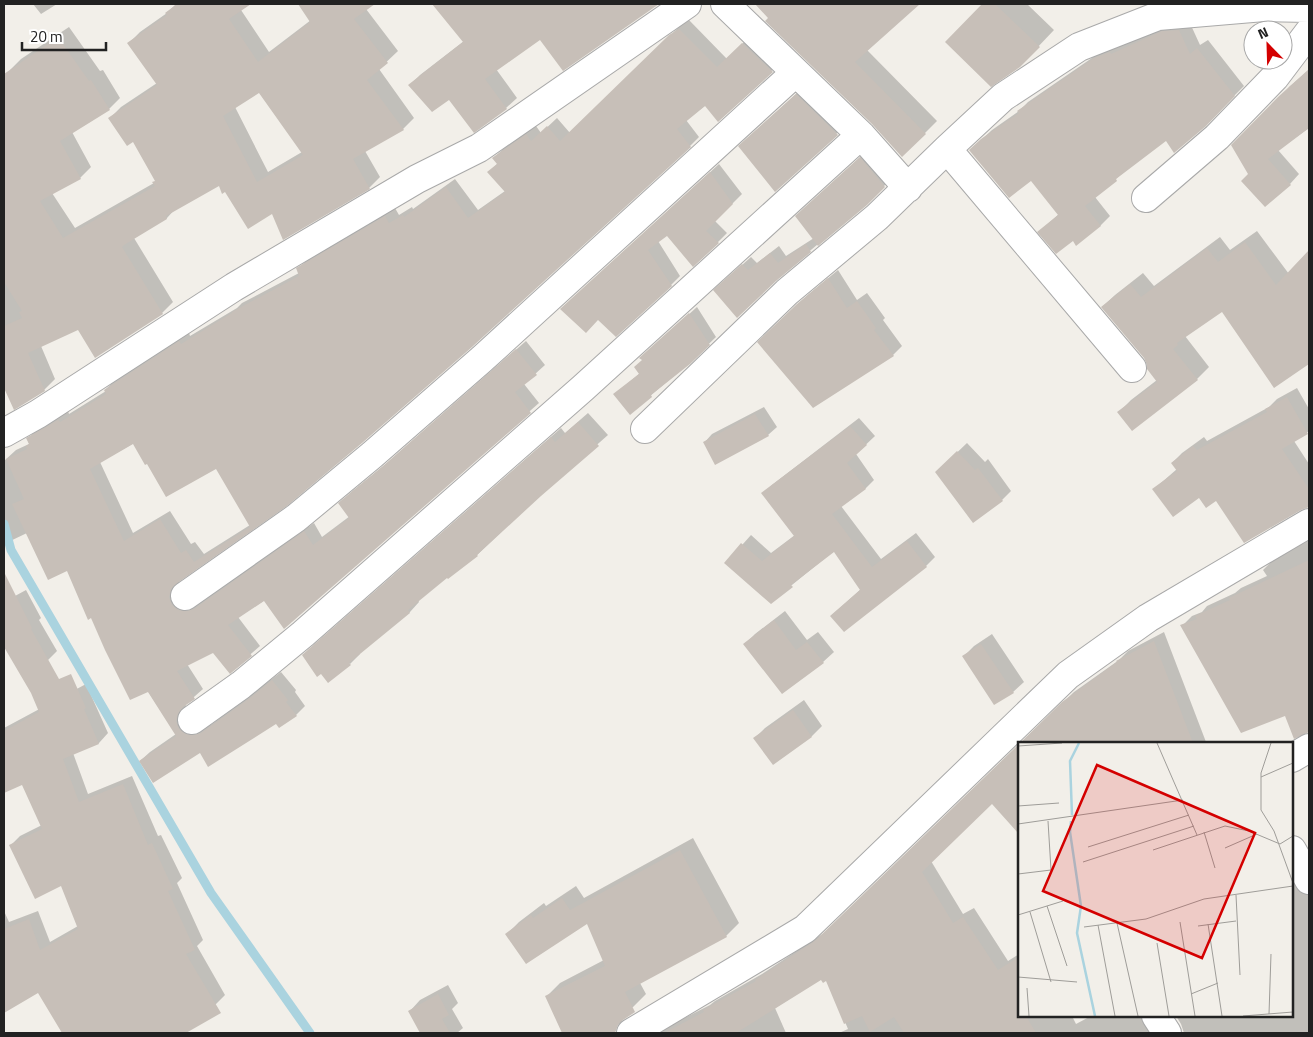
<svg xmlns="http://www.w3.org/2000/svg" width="1313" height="1037" font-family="'Titillium Web',sans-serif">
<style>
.shadow{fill:#0003;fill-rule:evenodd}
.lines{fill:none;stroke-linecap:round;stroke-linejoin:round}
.stream{stroke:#aad3df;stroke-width:9}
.building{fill:#c7bfb8;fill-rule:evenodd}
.minor-casing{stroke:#a9a9a9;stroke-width:30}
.minor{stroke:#fff;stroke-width:28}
.inset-river{fill:none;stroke:#aad3df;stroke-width:2.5}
.inset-road{fill:none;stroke:#9f9d99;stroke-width:1}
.view{fill:#d40000;fill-opacity:0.15;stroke:#d40000;stroke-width:2.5}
.inset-edge{fill:none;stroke:#222;stroke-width:2.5}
</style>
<rect width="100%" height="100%" fill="#f2efe9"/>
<path class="shadow" d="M33,4H57L41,14Z
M176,4H250L241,10L269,52L311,20L299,4H373L366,9L398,51L379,69L414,118L403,129L365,151L380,177L369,188L272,212L226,190L219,185L176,208L167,218L134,238L173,302L162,313L78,328L41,346L55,379L44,390L14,408L4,385V91L18,82L10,70L21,59L69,27L100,71L103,70L120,98L109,109L72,132L91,167L80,178L52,193L75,228L154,183L156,180L133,140L110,118L121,107L157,83L129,43L140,32L167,13ZM259,92L302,152L268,172L235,107Z
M434,4H657L564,69L540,38L496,69L517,98L506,108L450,99L410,85L420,75L464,41Z
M757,4H917L867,50L937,121L902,156L873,123Z
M984,4H1027L1054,30L1035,50L947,42Z
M689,20L727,59L752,34L781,62L718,120L706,105L686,120L699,137L690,146L286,505L180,579L178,587L197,603L204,600L314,523L322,537L350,516L349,494L393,458L526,341L545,365L524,384L539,403L284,628L265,600L238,617L260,646L230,672L213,651L187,664L203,689L186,704L185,711L204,727L212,724L281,672L296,690L295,692L305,706L296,715L200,751L140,761L150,752L176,734L68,569L27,533L4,544V461L16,450L29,444L28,439L37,429L68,411L69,414L106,391L105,390L114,381L189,333L190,336L237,308L242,303L299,273L298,269L307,260L395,208L399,215L412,207L413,209L455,179L478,210L505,191L489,172L498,163L494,158L503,149L536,126L541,133L557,118L570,133L680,26ZM134,443L216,467L250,525L204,554L195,542L191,544L170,511L133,533L100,462Z
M1189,21L1200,45L1208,40L1244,86L1205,125L1166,140L1126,170L1095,197L1110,216L1100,226L1073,239L1039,232L1059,214L1032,179L980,141L992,130L1019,111L1028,102L1105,49L1173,22Z
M1309,70V128L1278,150L1299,174L1290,184L1250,174L1289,87Z
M807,84L848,123L775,190L750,136Z
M869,149L893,177L866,204L775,280L723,282L751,257L757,263L779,246L786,256L814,238L805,208Z
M719,164L742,194L715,221L727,233L718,242L693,265L667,234L658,241L680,276L671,285L598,319L571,300Z
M1257,231L1289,274L1309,251V362L1274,386L1222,310L1185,336L1209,367L1197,379L1119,412L1131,400L1157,380L1145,357L1102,307L1115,295L1143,273L1154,286L1220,237L1230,250Z
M838,270L857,300L867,293L885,318L883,320L902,346L893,355L759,342L809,294Z
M697,307L716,337L689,363L630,413L615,394L640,373L643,359L648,351Z
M1297,388L1309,409V431L1294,441L1309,464V506L1216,500L1154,489L1177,469L1172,463L1182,453L1204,437L1207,441L1269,407L1277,399Z
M764,407L777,427L768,435L704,443L712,434Z
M588,413L608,435L540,495L477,555L447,576L418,600L419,602L410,612L359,653L360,654L350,664L314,645L561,428L565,433Z
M859,418L875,436L856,454L874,480L866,488L841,506L881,559L916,533L935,557L926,566L831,616L861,589L835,550L771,602L726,563L751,535L771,553L795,535L763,494L772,485Z
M967,443L985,462L988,459L1011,491L1002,500L946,463Z
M1309,538V731L1285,715L1182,626L1192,616L1202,612L1207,606L1235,593L1241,588L1267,576L1263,570L1273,560Z
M26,590L41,618L39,620L57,651L48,660L21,674L4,645V602Z
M785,611L807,640L818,632L834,652L823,662L745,644L755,634Z
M1164,632L1206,742L1204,743H1021L1074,692L1119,660L1128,651Z
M992,634L1024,682L1013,692L964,656L974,646Z
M86,684L108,733L99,743L73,753L88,794L132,776L158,836L161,835L182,878L177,883L203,940L197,946L225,995L216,1004L166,1033H63L39,991L4,1012V911L9,922L38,911L50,942L78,926L60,880L11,845L20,836L42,825L22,783L7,790L4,784V728Z
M804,700L822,726L812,736L773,763L755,738L765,728Z
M1019,745V821L1014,826L992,802L931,861L963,914L974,908L1008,961L1019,954V1016H1072L1076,1024L1091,1016H1153L1166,1033H839L848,1029L827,979L821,978L775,1008L786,1033H655L710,1005L715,1001L762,974L827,931Z
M693,838L739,923L726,936L640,983L646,994L633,1007L582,1033H563L547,996L560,983L604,960L588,922L506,935L519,922L544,903L546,906L576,886L584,898Z
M1292,864L1309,882V1033H1184L1181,1024L1176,1016H1292Z
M448,985L458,1003L452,1009L463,1028L457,1033H422L410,1011L420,1000Z"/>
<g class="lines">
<path class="stream" d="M4,524L11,550L211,893L310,1033"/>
</g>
<path class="building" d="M177,4H251L229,19L258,62L310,22L298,4H375L354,19L388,63L367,80L404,130L353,159L370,189L283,240L272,214L248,229L225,192L222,194L219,186L166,216L167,219L124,245L122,247L163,314L95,358L78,330L28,353L45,391L14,410L4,388V326L22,318L19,312L22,311L4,282V74L58,37L89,81L91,80L110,110L60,141L81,179L40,201L63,238L155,186L152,182L155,181L133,142L127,146L108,118L157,85L127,43L167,15L165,13ZM259,93L303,155L257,182L223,116Z
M432,4H659L563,71L540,40L485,79L507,109L474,133L449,100L432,112L408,85L463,42Z
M755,4H920L855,62L926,134L902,157L872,124L765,21L768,18Z
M982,4H995L1040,47L1020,67L991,87L945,42Z
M679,29L717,67L742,43L773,72L718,122L705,106L677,129L691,147L472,347L362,443L287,506L176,584L171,589L169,597L172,605L178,610L187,611L194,609L304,531L313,545L349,518L338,503L382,467L516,349L537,375L515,392L531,413L284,629L264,601L228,625L252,656L231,673L230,674L213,653L177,671L195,699L183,707L178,714L176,721L179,729L186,734L194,735L201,733L250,698L272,680L288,700L286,702L297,716L279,728L276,724L208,767L200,753L153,783L139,761L176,736L148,692L130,700L105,650L91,618L88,620L67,571L48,580L12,504L24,499L6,459L27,449L26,446L29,444L26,438L58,420L60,422L106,394L104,390L179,341L181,344L232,313V312L299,276L296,268L385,216L389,223L403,215L404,217L446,187L468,218L505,192L487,172L497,164L492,158L526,134L531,141L547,126L560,141L669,35ZM133,444L145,465L147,464L166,497L216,469L250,527L194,562L186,550L181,553L160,519L124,541L90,469Z
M1179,30L1190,54L1197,48L1235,96L1206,126L1174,153L1166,141L1116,179L1117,181L1085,206L1101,226L1076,246L1073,241L1056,254L1037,232L1058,215L1031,181L1009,198L969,150L981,139L1019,113L1017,111L1094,58L1110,52L1111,54L1162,31Z
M1309,69V128L1268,159L1291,185L1265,207L1241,181L1248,174L1231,145L1278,97Z
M796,94L838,135L775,192L738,146Z
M860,157L885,187L867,205L818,246L795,216Z
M710,172L733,204L706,231L719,243L693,267L667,236L648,250L672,286L616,337L598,320L586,333L560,309Z
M1245,242L1276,285L1309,250V364L1274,388L1222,312L1177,343L1178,345L1173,349L1198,380L1132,431L1117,412L1157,382L1147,369V365L1144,358L1101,307L1130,284L1141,297L1207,248L1218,262Z
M806,244L811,252L776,281L737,318L713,290L742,264L748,270L770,253L778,263Z
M828,278L847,308L857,301L876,328L874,330L894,356L813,408L757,342L797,304Z
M689,313L710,345L690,364L651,395L652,397L630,415L613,394L639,374L634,367L642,360L639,358Z
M1287,397L1308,434L1282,449L1309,489V507L1301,510L1244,543L1216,501L1206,508L1199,498L1173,517L1152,489L1177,471L1171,463L1193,446L1197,450L1267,412L1265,409Z
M755,414L769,436L715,465L703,442Z
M578,422L599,446L541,496L477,555L478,556L448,579L447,578L408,610L410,613L349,663L351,665L328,683L321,674L317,677L302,655L551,437L555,442Z
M850,426L867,445L847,463L866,489L832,514L872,567L907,541L927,567L844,632L830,616L860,590L834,552L791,585L793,587L771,604L724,563L741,543L762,561L794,536L761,493Z
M957,451L975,470L978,468L1003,501L973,523L935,472Z
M1309,560V732L1294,739L1285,716L1241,733L1180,625L1197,619L1195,616L1230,600L1229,598Z
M4,572L32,628L31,629L59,679L71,674L86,708L84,709L99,744L63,759L79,802L123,784L148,845L152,843L173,889L168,891L195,950L186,954L221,1013L186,1033H62L38,993L4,1013V929L29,919L40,950L78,929L61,886L35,899L9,845L42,829L22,785L4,793V731L39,712L31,693L4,647Z
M774,620L796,650L807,642L824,663L782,694L743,644Z
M1154,641L1193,743H1020L1062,702L1117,662L1116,661Z
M981,644L1014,693L994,705L962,656Z
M793,710L812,737L773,765L753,738Z
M1019,744V834L992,804L922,872L953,923L963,917L998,970L1019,957V1016H1026L1036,1033H904L894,1017L870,1032L862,1016L844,1024L826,981L823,983L821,980L736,1033H664L704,1012L703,1010L756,981L755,980L816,940Z
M680,850L727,937L625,992L635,1012L623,1020L618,1025L615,1033H562L545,996L605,966L587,924L526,964L505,934L531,915L533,918L562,898L570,910Z
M438,994L449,1015L442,1019L450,1033H420L408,1011Z"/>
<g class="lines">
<g class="minor-casing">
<path id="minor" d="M725,4L861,135L908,188
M947,149L1132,368
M1146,198L1217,137L1275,77L1309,32
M645,429L787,292L877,217L947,149L1003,97L1079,47L1158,16L1264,7L1309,8
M4,433L38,414L234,287L417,179L479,148L687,4
M185,596L296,518L372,455L482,359L795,73
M192,720L241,685L303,634L583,388L861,135
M1292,758L1309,748
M1292,850L1309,880
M1156,1016L1167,1033
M631,1033L805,929L1068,675L1148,618L1309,523"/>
</g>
<use href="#minor" class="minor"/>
</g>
<g transform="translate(1018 742)">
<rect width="275" height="275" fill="#f2efe9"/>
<path class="inset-river" d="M54,73L52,19L61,1M53,79L52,90L63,164L59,191L77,274"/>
<path class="inset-road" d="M139,1L179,93M253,1L243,31V68L256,89L275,141M0,4L44,1M243,35L275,21M0,64L41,61M0,82L165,58M186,90L197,126M70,105L171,73M207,106L239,92M135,108L207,84L231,89L262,102L275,94M65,120L176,84M0,132L33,128L30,79M218,153L222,233M29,164L49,224M12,170L33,240M0,173L45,159M162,180L177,274M99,181L120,274M190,182L204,274M80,183L97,274M180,184L218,179M66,185L128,177L186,157L275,144M139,201L151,274M0,235L59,240M9,246L11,274M173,252L200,241M251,272L253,212M225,274L275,270"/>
<path class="view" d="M79,23L237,91L184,216L25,149Z"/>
<rect width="275" height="275" class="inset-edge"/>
</g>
<rect width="1313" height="1037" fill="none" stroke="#222222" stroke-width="10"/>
<g transform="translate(1268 45) rotate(337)"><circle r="24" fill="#ffffff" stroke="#a7a7a7"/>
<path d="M0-4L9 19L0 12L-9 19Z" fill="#d40000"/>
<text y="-8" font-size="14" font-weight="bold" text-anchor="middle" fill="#222222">N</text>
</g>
<path d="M22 42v8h84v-8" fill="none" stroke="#222222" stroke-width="2.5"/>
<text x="30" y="42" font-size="15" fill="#222222" stroke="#ffffff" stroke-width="4" paint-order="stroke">20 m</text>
</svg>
